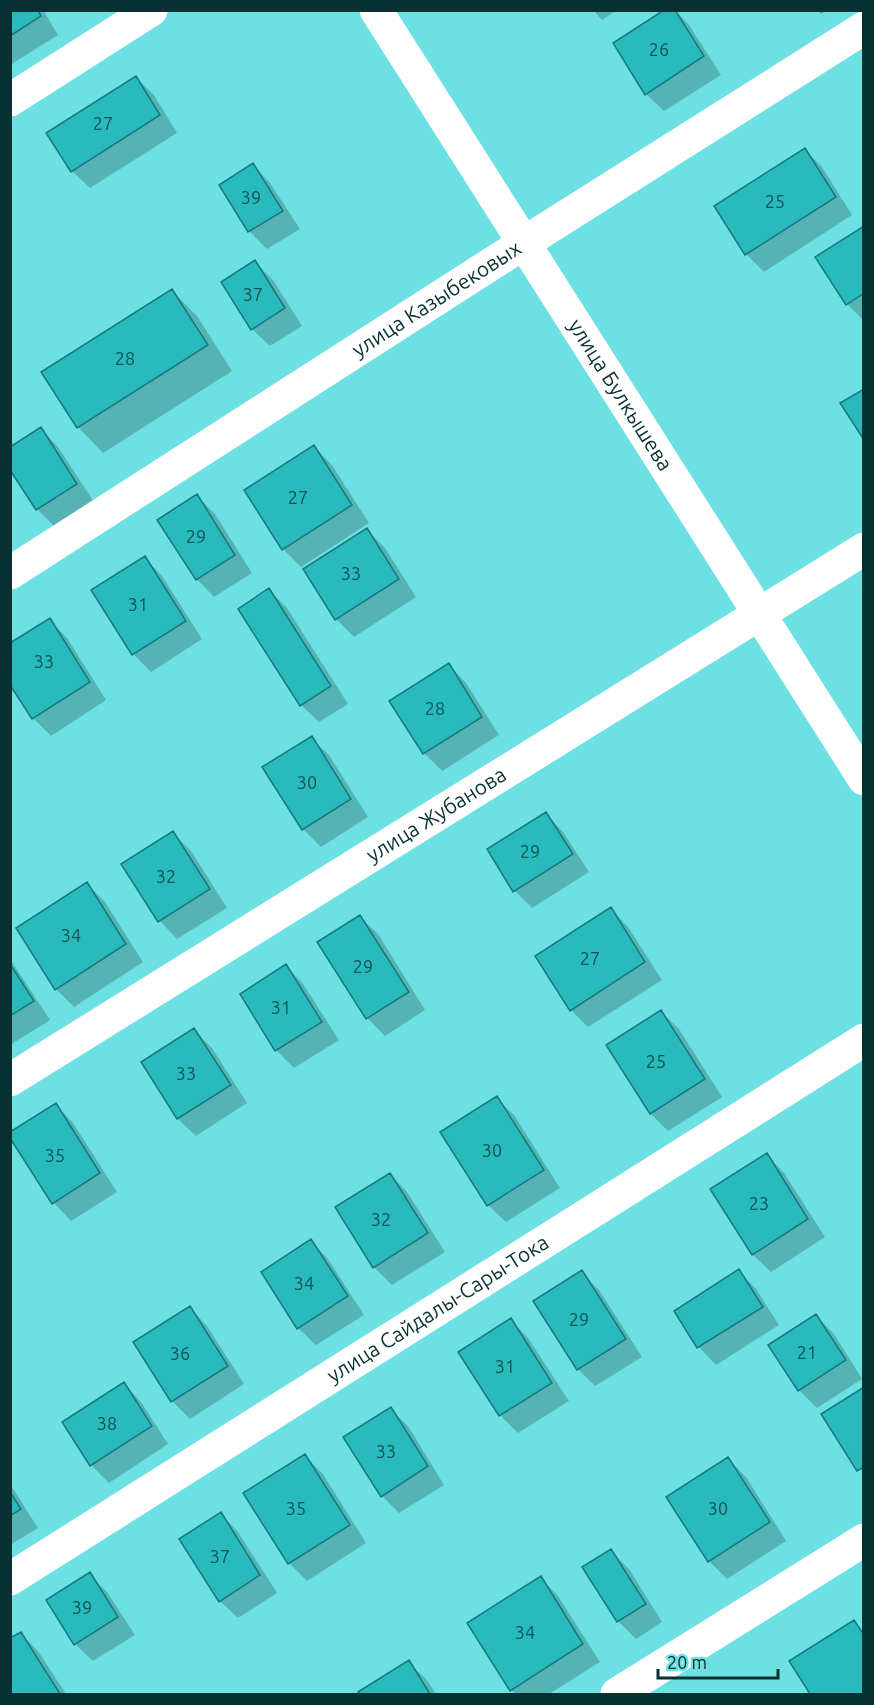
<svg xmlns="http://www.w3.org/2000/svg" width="874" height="1705" font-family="Ubuntu,sans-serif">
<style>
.shadow{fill:#0003}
.building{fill:#29babd;stroke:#17797b;stroke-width:1.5}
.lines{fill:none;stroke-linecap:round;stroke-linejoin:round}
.minor{stroke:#fff;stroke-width:33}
.labels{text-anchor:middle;stroke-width:4.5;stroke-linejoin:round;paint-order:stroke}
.number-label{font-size:18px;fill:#125354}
.street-label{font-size:21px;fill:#0a3131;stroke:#6ce0e2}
</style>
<rect width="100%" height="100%" fill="#6ce0e2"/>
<path class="shadow" d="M10,10H43L58,35L10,65Z
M593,10H617L602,20Z
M675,10L689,25L721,75L664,111L646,94Z
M817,10H828L821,14Z
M136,78L154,95L177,133L90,188L72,171Z
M805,150L822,167L852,215L764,272L746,254L716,207Z
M253,165L270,183L300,229L267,249L249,231L221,185Z
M864,228V321L847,304Z
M255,262L273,280L302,326L270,346L252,329Z
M172,291L197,316L232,371L103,453L78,427L43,373Z
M41,429L58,447L94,502L55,527L37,509Z
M314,447L332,465L369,523L301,567L283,549Z
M197,496L215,514L252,573L214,597L197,579Z
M367,530L385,548L416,597L354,637L336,619L305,570Z
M145,558L162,576L202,639L151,672L133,654Z
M269,590L287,608L348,704L319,722L301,705Z
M49,620L67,638L106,700L51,736L33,718Z
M449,665L466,683L499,735L442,771L424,753Z
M311,738L329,755L368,817L321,847L303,829Z
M546,814L563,832L589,872L532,908L515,891Z
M173,833L191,851L227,908L177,939L160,921L124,864Z
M87,884L105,902L143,962L74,1007L56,989Z
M610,909L628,927L662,980L588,1027L571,1010Z
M360,917L378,934L425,1010L385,1036L367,1018L319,943Z
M10,959L50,1020L10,1045Z
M286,966L303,984L339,1040L294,1068L276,1050Z
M661,1012L679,1029L722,1097L668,1131L651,1114L608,1045Z
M194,1030L212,1048L247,1103L196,1136L178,1119L143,1063Z
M496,1098L514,1115L560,1188L506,1222L488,1205Z
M56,1105L73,1123L117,1192L71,1221L54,1203Z
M767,1155L784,1173L825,1237L771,1272L753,1255L712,1190Z
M390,1174L407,1192L445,1252L392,1285L374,1267Z
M311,1241L328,1259L364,1315L316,1345L298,1328Z
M739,1271L756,1289L779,1325L716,1365L699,1347L676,1311Z
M581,1272L599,1290L642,1357L595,1386L578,1369Z
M190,1308L207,1326L244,1384L190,1419L172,1401L135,1342Z
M816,1316L834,1334L862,1379L817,1408L799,1390Z
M511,1320L528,1338L569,1401L518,1433L500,1415L460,1352Z
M124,1384L141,1402L168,1444L109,1483L91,1465Z
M390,1409L408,1426L444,1485L399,1513L382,1496Z
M305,1456L323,1474L366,1543L307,1581L289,1563Z
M728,1459L746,1477L786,1541L727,1579L709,1561Z
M10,1484L38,1528L10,1545Z
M221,1514L238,1532L277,1593L238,1618L220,1601Z
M611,1551L629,1569L662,1622L636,1639L618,1621Z
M89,1574L107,1592L135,1635L93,1661L75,1644Z
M540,1578L558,1596L600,1662L549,1694H516L511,1690Z
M854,1622L864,1632V1694H812L792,1662Z
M21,1634L38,1651L66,1694H10V1640Z
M408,1662L426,1679L436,1694H361L360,1692Z"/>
<path class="building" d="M10,10H38L41,16L10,36Z
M664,10H675L704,56L645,95L613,43Z
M136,76L160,115L71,172L46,133Z
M805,148L836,197L745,255L714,206Z
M253,163L283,211L248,232L219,185Z
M864,226V293L846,305L815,257Z
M255,260L285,308L251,330L221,282Z
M172,289L208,345L77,428L41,372Z
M864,389V440L840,403Z
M41,427L77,484L36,510L10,470V447Z
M314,445L352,505L282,550L244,490Z
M197,494L235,555L196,580L157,520Z
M367,528L399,579L335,620L303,569Z
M145,556L186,621L132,655L91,590Z
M269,588L331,686L300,706L238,609Z
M50,618L90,682L32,719L10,685V643Z
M449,663L482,717L423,754L389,701Z
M312,736L351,799L302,830L262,767Z
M546,812L573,854L513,892L487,849Z
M173,831L210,889L158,922L121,864Z
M87,882L126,944L55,990L16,928Z
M611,907L645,962L570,1011L535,956Z
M360,915L409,992L366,1019L317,942Z
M10,964L34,1001L10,1016Z
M286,964L322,1022L275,1051L240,994Z
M661,1010L705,1079L650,1114L606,1045Z
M194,1028L231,1085L177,1119L141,1062Z
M497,1096L544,1170L487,1206L440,1132Z
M56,1103L100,1173L52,1204L10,1138V1132Z
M767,1153L808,1219L752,1255L710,1189Z
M390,1173L428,1233L373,1268L335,1207Z
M311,1239L348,1296L297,1329L261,1272Z
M739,1269L763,1307L697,1348L674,1311Z
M582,1270L626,1339L577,1370L533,1301Z
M190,1306L228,1366L171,1402L133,1342Z
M816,1314L846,1360L798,1391L768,1345Z
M511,1318L552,1383L499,1416L458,1352Z
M124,1382L152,1426L90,1466L62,1422Z
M864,1387V1467L857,1471L821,1414Z
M391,1407L428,1466L381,1497L343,1437Z
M305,1454L350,1525L288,1564L243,1493Z
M728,1457L770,1522L708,1562L666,1497Z
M10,1492L21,1509L10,1516Z
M221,1512L260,1575L219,1602L179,1539Z
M611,1549L646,1604L617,1622L582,1567Z
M90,1572L118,1617L74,1645L46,1600Z
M541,1576L583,1644L510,1691L467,1623Z
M854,1620L864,1635V1694H810L789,1661Z
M21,1632L60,1694H10V1638Z
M409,1660L430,1694H360L358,1692Z"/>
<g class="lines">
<g class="minor">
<path id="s1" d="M376,10L864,779"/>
<path d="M10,100L151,10"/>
<path id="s2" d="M10,573L524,243L864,28"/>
<path id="s3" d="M10,1080L864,549"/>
<path id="s4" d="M10,1579L864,1040"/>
<path d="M617,1694L864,1540"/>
</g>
</g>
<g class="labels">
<g class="number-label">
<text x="659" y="56">26</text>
<text x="103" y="130">27</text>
<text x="251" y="204">39</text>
<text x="775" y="208">25</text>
<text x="253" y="301">37</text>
<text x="125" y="365">28</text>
<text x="298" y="504">27</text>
<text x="196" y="543">29</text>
<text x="351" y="580">33</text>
<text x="138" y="611">31</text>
<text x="44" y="668">33</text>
<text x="435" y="715">28</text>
<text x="307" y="789">30</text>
<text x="530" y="858">29</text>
<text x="166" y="883">32</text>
<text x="71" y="942">34</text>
<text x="590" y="965">27</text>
<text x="363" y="973">29</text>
<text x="281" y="1014">31</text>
<text x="656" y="1068">25</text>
<text x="186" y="1080">33</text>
<text x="492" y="1157">30</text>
<text x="55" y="1162">35</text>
<text x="759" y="1210">23</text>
<text x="381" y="1226">32</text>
<text x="304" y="1290">34</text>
<text x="579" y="1326">29</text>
<text x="807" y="1359">21</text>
<text x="180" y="1360">36</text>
<text x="505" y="1373">31</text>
<text x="107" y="1430">38</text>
<text x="386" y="1458">33</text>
<text x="296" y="1515">35</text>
<text x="718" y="1515">30</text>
<text x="220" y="1563">37</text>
<text x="82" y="1614">39</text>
<text x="525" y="1639">34</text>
</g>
<g class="street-label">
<text dy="7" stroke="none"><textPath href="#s2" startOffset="507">улица Казыбековых</textPath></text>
<text dy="7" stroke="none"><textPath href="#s1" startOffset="456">улица Булкышева</textPath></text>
<text dy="7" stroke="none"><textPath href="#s3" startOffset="502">улица Жубанова</textPath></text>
<text dy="7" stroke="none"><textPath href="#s4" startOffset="506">улица Сайдалы-Сары-Тока</textPath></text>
</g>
</g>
<rect width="874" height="1705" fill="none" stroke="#0a3131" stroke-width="24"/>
<path d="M658 1669v9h120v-9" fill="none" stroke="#0a3131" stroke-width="3"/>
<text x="667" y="1669" font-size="18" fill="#0a3131" stroke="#6ce0e2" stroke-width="4.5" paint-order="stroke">20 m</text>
</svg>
